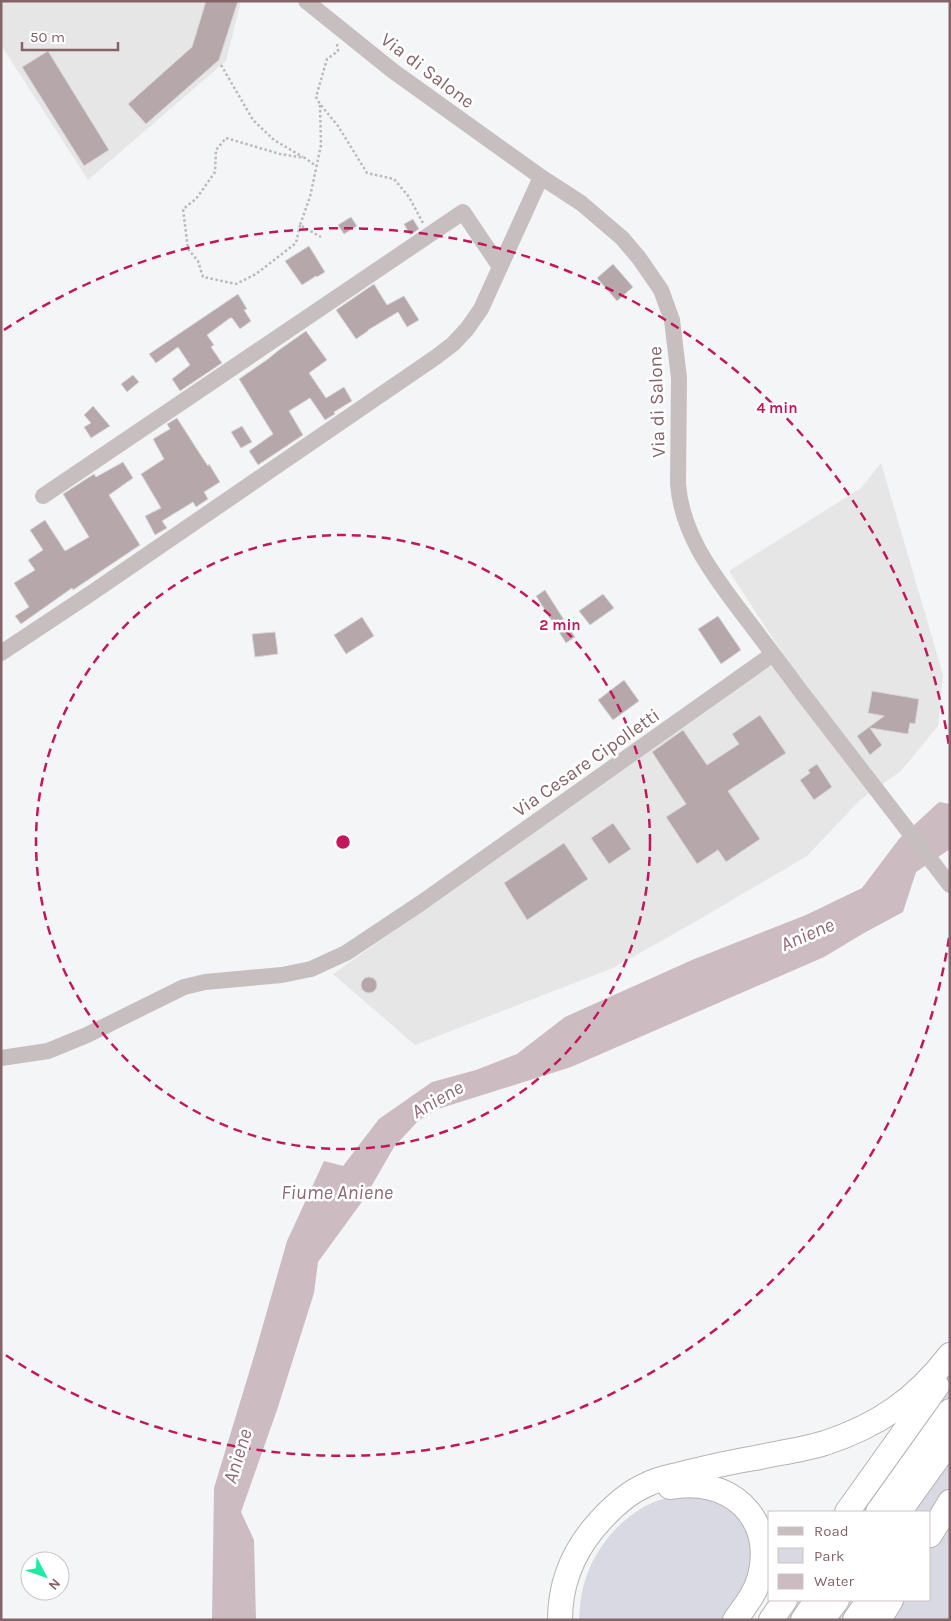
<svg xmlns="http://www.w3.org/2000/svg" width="951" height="1621" font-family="Karla,sans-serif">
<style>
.built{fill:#e6e6e7}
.green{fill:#d8d9e2}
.water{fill:#ccbbc1}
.building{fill:#b6a7ab;stroke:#d5d7d8}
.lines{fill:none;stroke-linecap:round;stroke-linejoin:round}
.highway-casing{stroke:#b9b2b3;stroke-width:26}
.path{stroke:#beb8b9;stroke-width:2.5;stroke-dasharray:2.5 2.5;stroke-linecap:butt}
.minor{stroke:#c7bec0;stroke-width:16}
.highway{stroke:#fff;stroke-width:24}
.ring{fill:none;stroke:#c2185b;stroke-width:2.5;stroke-dasharray:9 6}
.labels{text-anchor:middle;stroke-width:5;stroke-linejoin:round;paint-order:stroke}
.street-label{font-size:19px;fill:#856469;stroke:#fff}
.water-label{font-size:20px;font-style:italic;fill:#906976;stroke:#fff}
.centre{fill:#c2185b;stroke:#fff;stroke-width:2.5}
.ring-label{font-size:15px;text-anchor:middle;font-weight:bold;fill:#c2185b;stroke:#fff;stroke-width:5;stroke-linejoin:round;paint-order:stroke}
</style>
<rect width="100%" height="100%" fill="#f3f5f6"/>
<path class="built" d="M1,1H241L226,61L88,180L1,45Z
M881,463L943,675L938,726L901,771L860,800L807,856L695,922L613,968L415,1045L333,974L783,654L729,571L861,488Z"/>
<path class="green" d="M950,1352V1620H760L774,1600H930V1512H836Z
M677,1496L722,1499L749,1525L755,1566L728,1620H579C580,1605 581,1591 586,1578C596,1546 623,1515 654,1502C661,1499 670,1498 677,1496Z"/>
<path class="water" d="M939,802L950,804V849L916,872L903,912L864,933L824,957L571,1067L438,1109L418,1121L394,1147L364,1199L318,1262L314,1293L277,1410L241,1512L254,1540L256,1620H212L214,1488L255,1353L287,1241L324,1161L343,1166L379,1119L432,1082L476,1070L517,1054L565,1017L692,960L806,915L862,888L899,839Z"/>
<path class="building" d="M206,1H238L219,60L146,124L128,104L192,47Z
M48,51L109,150L84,166L22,67Z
M351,217L357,226L344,234L338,225Z
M413,219L419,229L410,235L404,224Z
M309,246L325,272L317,277L316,276L302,285L285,261Z
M613,264L633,287L617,301L597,278Z
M374,284L387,305L404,296L419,320L407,327L398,312L368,330V331L356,339L336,310Z
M238,294L247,309L244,310L251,321L240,329L232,318H230L207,335L214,345L211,347L222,363L180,391L172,379L190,365L178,347L156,363L149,354Z
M306,331L327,360L309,373L326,398L344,387L352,401L334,412L335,414L325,420L310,398L289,411L303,435L258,465L249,451L273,434L239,379L268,359L279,350Z
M133,375L139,382L127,392L121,384Z
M93,406L110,426L91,438L84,427L91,423L84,415Z
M177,418L200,454L208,466L209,464L220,482L204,492L208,499L196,507L193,502L162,521L167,528L155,535L145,516L161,508L141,474L164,459L153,439L170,429L167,424Z
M242,426L252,442L241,448L231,432Z
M123,462L133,478L109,495L140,545L73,590L72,588L21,624L15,616L29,607L14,583L35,570L28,560L43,550L30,530L45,520L65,551L89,537L63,494L94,474L96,477Z
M545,590L575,637L566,643L536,596Z
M603,594L614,608L590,625L579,611Z
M718,616L741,650L721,664L698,629Z
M362,617L374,636L346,654L334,635Z
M275,632L278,654L255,657L252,634Z
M624,680L639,701L613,720L598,700Z
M872,691L919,699L915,724L910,723L908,734L870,728L882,745L870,755L857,736L884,716L868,713Z
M760,715L786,753L728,791L760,839L726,862L718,850L697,864L666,817L686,804L652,752L683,730L707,765L739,744L732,734Z
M817,764L832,787L814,800L800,780L810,773L808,770Z
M613,823L631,849L609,864L591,838Z
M564,843L588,879L527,920L504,883Z
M361 985a8 8 0 1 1 16 0a8 8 0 1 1-16 0Z"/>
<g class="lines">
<g class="highway-casing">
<path id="highway" d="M670,1487C728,1476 775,1516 760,1576C756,1593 745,1606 735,1620
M847,1512L937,1386
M878,1512L950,1411
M899,1512L950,1441
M930,1535L950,1502
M560,1620C560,1585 571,1556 593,1529C608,1511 626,1493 648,1484C658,1479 670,1477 681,1474C705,1468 730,1462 755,1458C778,1453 802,1450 825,1443C879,1425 915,1400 950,1355
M771,1620L785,1600
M803,1620L817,1600
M822,1620L837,1600
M855,1620L869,1600
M879,1620L891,1600"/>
</g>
<path class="path" d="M337,44L338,51L327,59L316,97L320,104L338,126L367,173L394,179L409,197L423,223
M221,65L253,120L274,140L303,157
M320,105L321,145L310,197L300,225L321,237
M300,225L296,243L256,274L236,284L203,277L198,261L188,249L183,209L196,199L215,172L216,150L226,138L280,154L305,158L316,166"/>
<path class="minor" d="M306,1L393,71L541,177L581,203L622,238L639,258L661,290L672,320L679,378L678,484C682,536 715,577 745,617C764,642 783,667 802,693C851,757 900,821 950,885
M43,496L463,212L500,267
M1,653L90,594L436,357L453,344L467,329L481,309L541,177
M1,1058L48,1051L87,1035L184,987L205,982L282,975L311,969L346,953L421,903L773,654"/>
<use href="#highway" class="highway"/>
</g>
<g class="ring">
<circle cx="343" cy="842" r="307"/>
<path d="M949 938A614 614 0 0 1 4 1354M4 330A614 614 0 0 1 949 746"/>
</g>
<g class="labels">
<g class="street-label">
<text transform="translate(428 70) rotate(37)" y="7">Via di Salone</text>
<text transform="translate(656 402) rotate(-92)" y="7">Via di Salone</text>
<text transform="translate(586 762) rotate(-35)" y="7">Via Cesare Cipolletti</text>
</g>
<g class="water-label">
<text transform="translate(807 934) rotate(-23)" y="7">Aniene</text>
<text transform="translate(437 1099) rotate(-30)" y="7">Aniene</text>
<text x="337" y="1199">Fiume Aniene</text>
<text transform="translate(237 1456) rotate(-73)" y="7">Aniene</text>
</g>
</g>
<circle cx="343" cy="842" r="8" class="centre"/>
<g class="ring-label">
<text x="777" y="413">4 min</text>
<text x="560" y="630">2 min</text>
</g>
<rect width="951" height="1621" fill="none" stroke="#856469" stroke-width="5"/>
<rect x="768" y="1511" width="162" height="90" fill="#ffffff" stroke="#cec1c3"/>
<rect x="778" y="1527" width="25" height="8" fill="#c7bec0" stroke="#cec1c3"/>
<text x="814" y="1536" font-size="15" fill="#856469">Road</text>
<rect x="778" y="1548" width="25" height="15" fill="#d8d9e2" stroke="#cec1c3"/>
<text x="814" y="1561" font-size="15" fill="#856469">Park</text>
<rect x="778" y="1574" width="25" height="15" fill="#ccbbc1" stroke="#cec1c3"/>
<text x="814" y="1586" font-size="15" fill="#856469">Water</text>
<g transform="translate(45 1576) rotate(131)"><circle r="24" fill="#ffffff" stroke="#cec1c3"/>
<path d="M0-4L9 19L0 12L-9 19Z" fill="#1feaa1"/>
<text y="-8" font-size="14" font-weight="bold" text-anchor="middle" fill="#856469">N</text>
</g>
<path d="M22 42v8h96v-8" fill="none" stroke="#856469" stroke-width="2.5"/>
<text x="30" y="42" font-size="15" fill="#856469" stroke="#ffffff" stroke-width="4" paint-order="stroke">50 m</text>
</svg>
